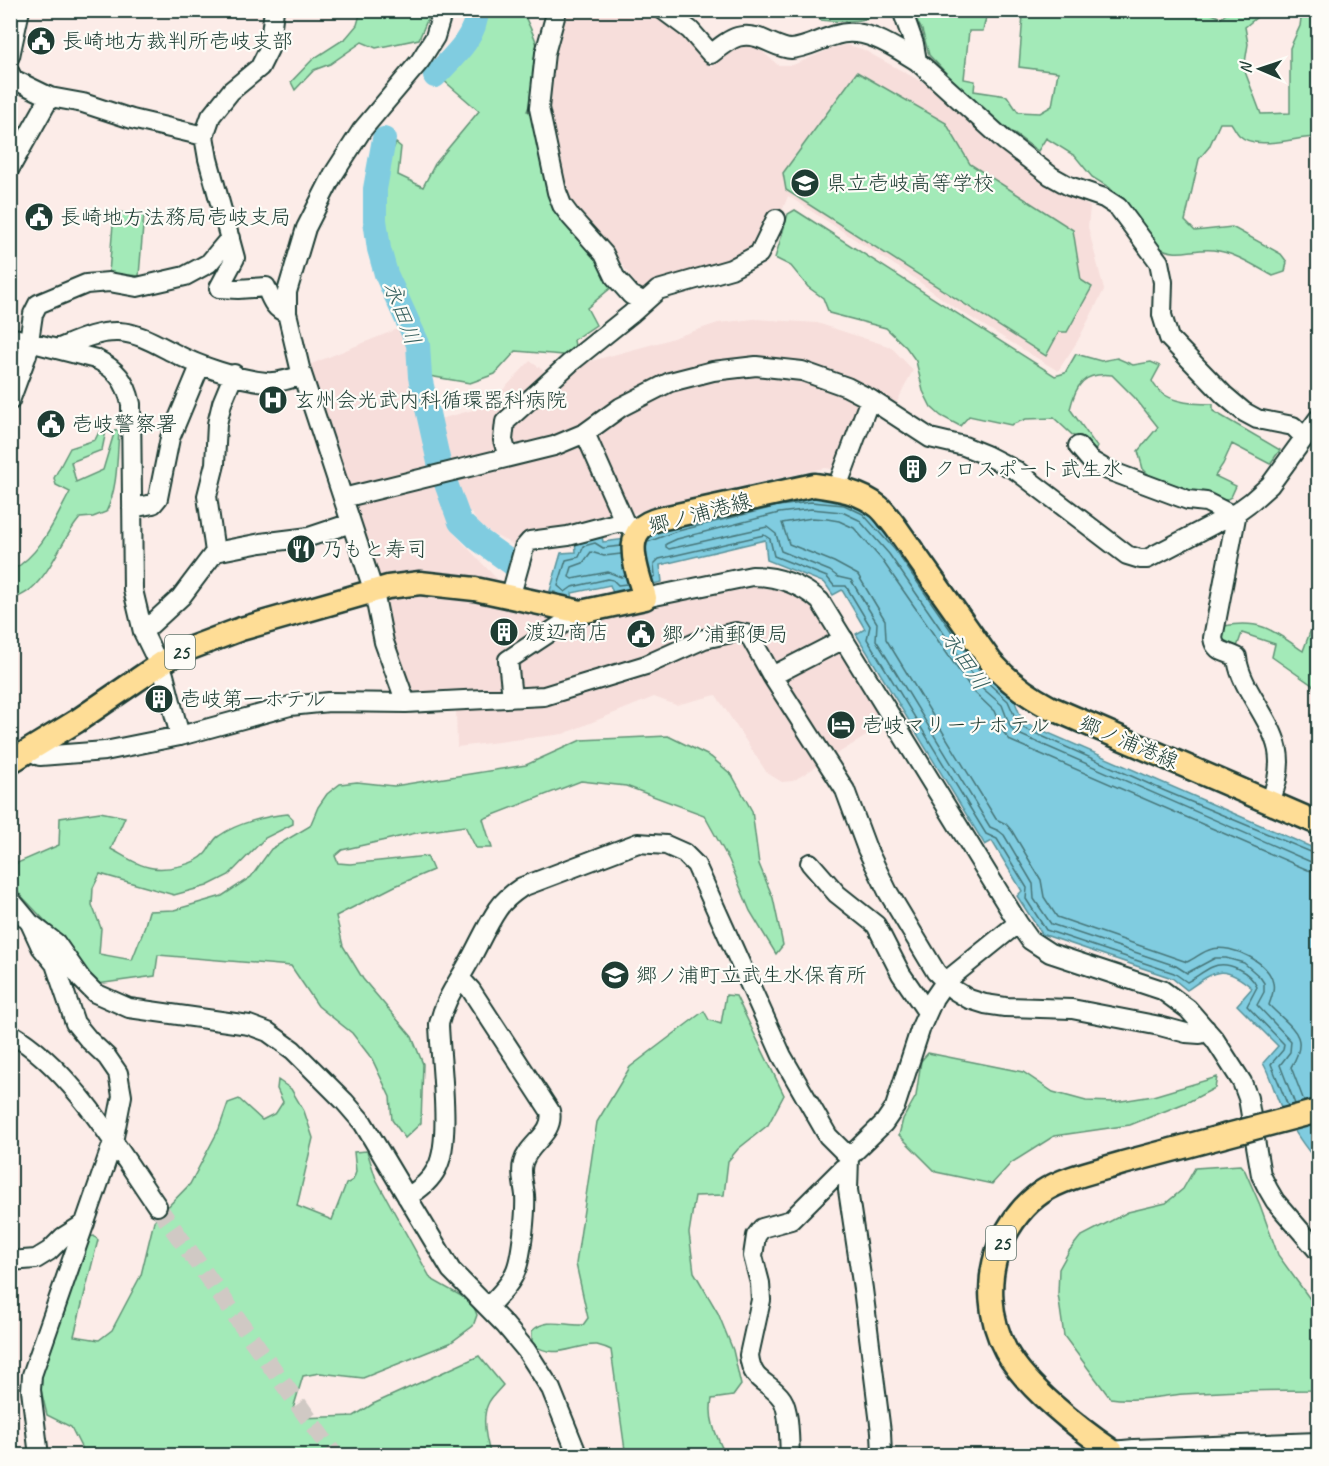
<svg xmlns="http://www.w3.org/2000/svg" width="1329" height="1466" font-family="Caveat,'Klee One',sans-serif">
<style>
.built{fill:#f7dedb}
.green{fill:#a3eab8;stroke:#619476;stroke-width:1.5;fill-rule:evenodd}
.water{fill:#80cce0;stroke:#59939b;stroke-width:1.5}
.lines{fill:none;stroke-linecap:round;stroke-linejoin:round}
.shore{stroke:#467679;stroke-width:1.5}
.river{stroke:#80cce0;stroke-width:24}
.minor-tunnel{stroke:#d0c9c4;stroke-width:18;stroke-dasharray:18 9;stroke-linecap:butt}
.minor-casing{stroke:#1f3d34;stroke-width:22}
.major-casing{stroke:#1f3d34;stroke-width:27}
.minor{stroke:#fdfcf7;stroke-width:18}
.major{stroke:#fedd96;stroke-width:22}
.major-bridge-casing{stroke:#1f3d34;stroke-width:27;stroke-linecap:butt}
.major-bridge{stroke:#fedd96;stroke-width:22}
.labels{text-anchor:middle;stroke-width:4.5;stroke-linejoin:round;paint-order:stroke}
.shield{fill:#fdfcf7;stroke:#62766e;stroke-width:1.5}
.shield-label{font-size:20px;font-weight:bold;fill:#1f3d34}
.poi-label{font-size:21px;fill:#1f3d34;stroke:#fdfcf7;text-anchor:start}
.street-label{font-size:21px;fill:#1f3d34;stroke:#fdfcf7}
.water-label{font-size:22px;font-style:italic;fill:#37615f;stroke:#fdfcf7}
</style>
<rect width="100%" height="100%" fill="#fcece8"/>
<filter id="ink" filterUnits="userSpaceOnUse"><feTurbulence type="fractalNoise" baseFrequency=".0167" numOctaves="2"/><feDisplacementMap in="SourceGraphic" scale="12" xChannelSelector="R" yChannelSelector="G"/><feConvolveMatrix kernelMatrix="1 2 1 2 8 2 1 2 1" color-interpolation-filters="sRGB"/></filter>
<g filter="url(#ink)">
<path class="built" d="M563,11H647L676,31L711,67L737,43L758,48L778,65H793L833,48L847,45L862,49L935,89L1030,170L1090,207L1088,227L1104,290L1077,342L1058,371L952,306L910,275L788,196L765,254L660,298L637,286L612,250L564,200L543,116L545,88Z
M754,319L817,323L891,347L913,370L895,406L875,409L849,471L824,468L740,487L523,541L514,545L492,534L479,524L471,513L465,514L452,478L436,420L488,406L530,361L547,373L661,342L718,323Z
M400,328L412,346L414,393L454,533L494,576L533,613L572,623L607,618L714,590L768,584L808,598L871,698L884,725L793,781L782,782L767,773L716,695L676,705L654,697L563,734L457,747L456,707L410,710L329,425L309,365Z"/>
<path class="green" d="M1146,10L1152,15L1156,11L1203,10L1221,18L1230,11H1262V13L1245,27L1248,44L1244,69L1261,114L1290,113V48L1300,26L1302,11H1318V137C1297,136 1256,152 1239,135C1236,132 1234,127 1231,123H1220L1209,147L1199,159L1185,221L1195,231L1232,227L1281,254L1287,262L1285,272L1273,276C1255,266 1234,252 1213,250C1192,248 1178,258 1158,247L1110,188L1092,177L1075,156L1046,138L1038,151L980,109L929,55L922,30L911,11ZM987,13L1023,15L1019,67L1058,72L1052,106L1040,113L1018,112L1007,96L974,91L975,81L964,79L969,31H983Z
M361,11H431L419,39L376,48L362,42L330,64L314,70L295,90L291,82L313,59L346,38L357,25Z
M485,11H523C526,21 536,37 537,46C539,66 535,93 527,111L533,112L588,245L613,286L587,308L596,325L574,340L575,346L563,355L516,351L495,374L470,383L429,376L412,313L391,273L383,250L379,220L382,173L396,143L401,147L398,175L423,187L435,164L479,111L442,79L480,31Z
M814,11H869L872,14L869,18C857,22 834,22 821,20Z
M857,72L946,123L970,164L1073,230L1081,280L1092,287L1067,332H1059L1046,356L786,190L783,173Z
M795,210L1055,376L1065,373L1076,354L1101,361L1117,358L1133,365L1151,362L1160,366L1152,381C1163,403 1192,404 1213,404V411L1280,450L1270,464L1232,444L1223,464L1215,476L1236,486L1231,497L1224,501L1151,477L1143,469L1138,451L1158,427L1135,398L1112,375C1084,372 1076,384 1070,409L1097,447L1093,454L1054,418L1026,419L1011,425L969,416L960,426L941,416L931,407L923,391L916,361L906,347L886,328L829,313L823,298L808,287L791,266L775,258L788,214Z
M114,212L144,214L139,276L109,273Z
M115,430L119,431C117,458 118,488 106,512L93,517L80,518C61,540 53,570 31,589C26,594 17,597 11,601V571C41,554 54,522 70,492L56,485L54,478L70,448L95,440L99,432L106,431L102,450L71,462L76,482L103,470Z
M1318,618V689L1272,657L1275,644L1242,633L1237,647L1226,645L1222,639L1224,626C1261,619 1274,631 1303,651L1310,632Z
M668,736L711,757L732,775L752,811L759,864L773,898L783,945L776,954L750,911L729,860L704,815L626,786L581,781L483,819L492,848H476L465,826L416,833L342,850L335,856L338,863L350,864L427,856L433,870L395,886L336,916L343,946L363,979L412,1037L423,1064L421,1123L405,1138L392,1120L390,1097L372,1059L352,1033L318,1006L291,966L158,955L155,976L97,984L88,975L66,943L12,886C10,878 9,872 15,864L59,845L60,818L100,812L125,817L111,849C124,856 138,866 153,868C167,870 195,865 205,854C210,849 212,840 219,836C237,823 266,816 288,814L293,819V824L265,838L229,875L207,886L174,895L100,874L93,888L92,905L101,928L99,954L132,960L143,932L149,911L174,910L222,896L251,877L271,849L310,826L318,807L327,794L340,784L357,782L394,786L526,765L581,740Z
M726,995L736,996L784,1095L768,1125L738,1149L728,1161L724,1195L695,1196L689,1233L694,1272L718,1313L733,1350L741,1385L733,1396L712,1399C708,1419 716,1435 724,1452L731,1455H621L625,1450L611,1350C607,1348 601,1346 597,1345C573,1344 556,1361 532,1344V1331C547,1317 564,1326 583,1325L588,1318L576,1264L597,1122L630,1067L704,1011L709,1020L721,1024Z
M928,1053L1023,1072L1053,1092L1086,1101L1115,1102L1153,1096L1217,1077L1215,1088L1190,1101L1130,1125L1054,1136L1011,1163L992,1184L936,1172L899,1135L903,1119L916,1096L921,1061Z
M278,1080L291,1089L304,1111L313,1138L297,1206L332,1220L346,1184L353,1180L356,1172L354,1152L367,1151L376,1179L431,1279L472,1302L477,1315L473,1326L450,1343L363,1378L320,1373L303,1376L293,1409L299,1418L354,1416L373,1404L479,1356L503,1385C498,1391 491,1397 488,1404C481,1419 486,1440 491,1456L85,1455L71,1427L47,1415L41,1390L43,1365L63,1313L88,1237L94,1236L98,1240L74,1336L99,1340L112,1330L141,1275L154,1221L190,1184L219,1129L228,1103L239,1099L262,1120L276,1113L283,1102L277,1089Z
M1240,1165L1245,1171L1260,1205L1278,1255L1318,1310V1390C1274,1390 1229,1391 1184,1394C1159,1396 1135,1402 1110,1398L1064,1336L1058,1294L1059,1269L1069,1251L1080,1237L1128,1212L1166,1203L1183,1189L1195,1168Z"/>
<path class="water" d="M811,495L830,496L867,509L883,526L1013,697L1023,722L1318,850V1162C1303,1146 1291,1126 1281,1107C1274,1092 1271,1077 1263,1063L1278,1046L1237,1005L1252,988C1223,963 1215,971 1187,990L1172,978L1042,934L1017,896L1022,891L992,841L985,845L856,634L865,629L842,590L833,595L825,583L767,560L765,540L660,565L662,582L613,593L610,585L572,593L573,600L555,597V592L550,591L561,553L576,552L575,541L602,536L603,542L650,536L672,526Z"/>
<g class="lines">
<path class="shore" d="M648,542L674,532L778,506L811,502L844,505L863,514L895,550L986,681L1008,701L1019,726L1165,791L1318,855
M621,546L603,548L595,543L584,546L579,557L566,560L558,586L565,592L572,587L608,579L613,580L618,585L627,584
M621,554L604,556L591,552L583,563L572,567L569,577L572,579L608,572L621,577L625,576
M652,578L655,576L654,564L659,559L764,535L770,539L774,556L827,577L834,586H846L870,626L867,639L986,834L997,839L1027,888L1026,899L1046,930L1174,973L1187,982C1195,978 1203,971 1212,967C1228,960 1250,972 1257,987L1247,1006L1284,1044L1283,1050L1271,1064L1288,1106
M1304,1101L1291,1067C1311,1035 1291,1028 1269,1005C1271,998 1275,991 1273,983C1269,962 1232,944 1212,949C1203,951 1196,958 1187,962L1057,917L1044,897L1041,880L1012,831L1006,824L996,819L886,639L885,620L858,575L834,562L789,544L782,523L812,518L827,519L839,521L854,528L882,560L973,691L994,711L1003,732L1011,741L1308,870L1318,872
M1295,1104L1280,1065L1290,1052L1291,1041L1257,1005L1264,992V983L1260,977L1244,963L1226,958H1215L1187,973L1176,966L1051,924L1034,899L1033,884L1004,835L999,831L990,827L876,640L877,623L851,580L838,577L830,571L781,551L776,534L767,527L669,549L666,547V544L677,539L779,513L811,509L842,512L859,520L889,554L980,686L1002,705L1010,726L1014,732L1311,862L1318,863"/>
<path class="river" d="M435,76C453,57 476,38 477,10
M384,139L375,189V220L379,249L386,274L418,344L420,377L440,467L460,522L478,539L514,565"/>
<path class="minor-tunnel" d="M157,1206L335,1456"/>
<g class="minor-casing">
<path id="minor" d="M557,10L545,53L539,108L557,192L562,205L571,217L604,254L615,277L631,295L644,302
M663,10L690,30L711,54C732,37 743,29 769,42C776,45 784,49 791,49C806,48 821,39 836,35C864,26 894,47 917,61
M902,10L914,44L917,61L1005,141L1051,176L1069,186L1104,198L1118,207L1159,262L1163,282L1162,315L1169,338L1224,395L1244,412L1257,419L1293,426L1304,437
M10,56L20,10
M10,73L13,79L50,97L83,103L132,119L204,136L211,116L231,91L260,67L269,49L274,10
M204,136L208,159L235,258L219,288L238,289L266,287C271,299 274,309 287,313
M10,168L50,97
M10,337L96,359C116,369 126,381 131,404L133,590L143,632L164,675L180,736
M57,349C77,341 97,331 119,332C139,333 156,344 174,353C199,366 237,379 266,382C278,383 290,379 302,375
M10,401L27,355L33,314L38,304L86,284L109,282L137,287L185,276L209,263L230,238
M585,433L624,521L631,528
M1078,446L1090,460L1105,469L1188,500L1206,502L1230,514
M508,457L503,440L505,422L570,363L631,314L658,290L731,269L759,254L776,219
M837,487L870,399
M343,498L554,446L585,433L621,407L670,382L713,371L756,366L802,371L847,387L870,399L930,438L964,446L986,455L1017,471L1127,555L1140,559H1147L1237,512L1252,501L1270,485L1318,419
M132,508L153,504L158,498L170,438L200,366
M1237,512L1213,638C1215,652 1225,651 1237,657C1238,671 1245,684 1252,696C1276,737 1289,755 1270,802
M215,552L207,496L215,464L217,424L222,403L234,374
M510,598L524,548L530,541L568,536L624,521
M645,598L752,576C778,576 800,584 820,601L1018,923L1030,940L1050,953L1162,990L1188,1009L1215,1040L1242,1082L1248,1098L1261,1175L1268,1189L1275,1201L1318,1251
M143,632L181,597L215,552L261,543L309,537L351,523
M772,676L844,639
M512,698L508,660L564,623L569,610
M406,703L384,642L374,592L300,368L287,313V292L306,228L333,175L362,130L420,61L435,37L443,10
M29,750L40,756L105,751L180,736L290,706L329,702L406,703L544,696L646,665L704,639L736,632L746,634L751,638L772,676L845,790L867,849L888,892L936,972L954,990L969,999L985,1004L1005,1007L1072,1009L1160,1026L1186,1033L1200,1034L1206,1029
M810,863L837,894L876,925L901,974L927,1012
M10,899L30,923L41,947L55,964L75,1023L89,1040L107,1057L118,1073L122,1096L113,1142L32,1375L31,1390L39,1456
M30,923L56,943L82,980L95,993L129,1008L249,1025L268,1032L293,1050L344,1101L363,1123L451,1270L505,1325L526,1350L551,1389L578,1456
M460,978L471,990L550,1111C555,1134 528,1143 523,1163C520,1173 524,1185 525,1195C526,1211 522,1255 516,1270C511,1284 499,1295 488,1307
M10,1033C72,1069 117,1148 157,1206
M407,1197C419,1190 430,1182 437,1168C452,1139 440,1060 439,1024C445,999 457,984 469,962C479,944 487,925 498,909C504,900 513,893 522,887L638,843L666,845L684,853L696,865L782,1056L828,1136L849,1157
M10,1261L36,1259L49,1251L63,1237L85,1223
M790,1456C789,1441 790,1411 782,1399C769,1380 752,1384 749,1355L761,1300L760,1283L753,1256L756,1236L762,1228L791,1220L842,1169L848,1165
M882,1456L881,1432L863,1289L848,1190L849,1157L884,1123L895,1107L921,1027L934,998L945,982L1018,923
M1096,1456L1112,1451L1134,1449L1318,1442"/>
</g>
<g class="major-casing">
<path id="major" d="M10,762L77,721L175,654L241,629L388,587L420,583L475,589L581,612L645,598C637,569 618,529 659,519L814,485C837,488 861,492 879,507C885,512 890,520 895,526L991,662C1009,682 1026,695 1049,707L1318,823
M1112,1451C1078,1428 1026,1387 1006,1351C989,1320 986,1278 1000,1245C1009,1225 1023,1205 1042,1192C1065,1177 1097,1171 1123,1163C1157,1154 1191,1145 1224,1136"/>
</g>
<use href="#minor" class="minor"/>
<use href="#major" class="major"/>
<g class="major-bridge-casing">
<path id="major-bridge" d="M1224,1136L1318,1111"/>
</g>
<use href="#major-bridge" class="major-bridge"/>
</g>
</g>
<defs>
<g id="civic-disc" transform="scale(1.5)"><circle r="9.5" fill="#1f3d34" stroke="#fdfcf7"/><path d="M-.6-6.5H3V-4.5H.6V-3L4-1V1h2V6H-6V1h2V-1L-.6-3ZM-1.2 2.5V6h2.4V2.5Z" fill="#fff"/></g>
<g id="school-disc" transform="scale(1.5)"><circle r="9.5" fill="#1f3d34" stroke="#fdfcf7"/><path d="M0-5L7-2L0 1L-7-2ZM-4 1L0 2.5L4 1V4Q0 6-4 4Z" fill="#fff"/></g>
<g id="hospital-disc" transform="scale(1.5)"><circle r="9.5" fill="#1f3d34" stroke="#fdfcf7"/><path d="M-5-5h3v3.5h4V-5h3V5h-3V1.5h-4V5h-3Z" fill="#fff"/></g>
<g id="building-disc" transform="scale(1.5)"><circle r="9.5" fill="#1f3d34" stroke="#fdfcf7"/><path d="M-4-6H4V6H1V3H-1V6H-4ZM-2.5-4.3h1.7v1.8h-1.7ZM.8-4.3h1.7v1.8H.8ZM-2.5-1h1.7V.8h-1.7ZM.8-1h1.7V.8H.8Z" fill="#fff"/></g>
<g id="restaurant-disc" transform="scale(1.5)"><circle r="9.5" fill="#1f3d34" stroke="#fdfcf7"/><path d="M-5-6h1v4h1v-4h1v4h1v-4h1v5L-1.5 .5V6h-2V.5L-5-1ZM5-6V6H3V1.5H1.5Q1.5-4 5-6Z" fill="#fff"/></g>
<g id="hotel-disc" transform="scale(1.5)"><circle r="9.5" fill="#1f3d34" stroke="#fdfcf7"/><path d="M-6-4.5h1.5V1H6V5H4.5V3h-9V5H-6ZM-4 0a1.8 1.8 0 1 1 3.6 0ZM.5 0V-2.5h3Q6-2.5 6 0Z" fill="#fff"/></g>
</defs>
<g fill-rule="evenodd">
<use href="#civic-disc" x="41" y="41"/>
<use href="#school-disc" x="805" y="183"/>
<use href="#civic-disc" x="39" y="217"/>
<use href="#hospital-disc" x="273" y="400"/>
<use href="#civic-disc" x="51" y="424"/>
<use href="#building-disc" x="913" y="469"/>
<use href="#restaurant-disc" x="301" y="549"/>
<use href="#building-disc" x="504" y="632"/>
<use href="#civic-disc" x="641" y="634"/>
<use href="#building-disc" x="159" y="699"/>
<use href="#hotel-disc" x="841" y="725"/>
<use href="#school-disc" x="615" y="975"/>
</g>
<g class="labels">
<g class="shield">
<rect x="165" y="635" width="30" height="34" rx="4.5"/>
<rect x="986" y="1226" width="30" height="34" rx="4.5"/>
</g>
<g class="shield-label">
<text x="180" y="659">25</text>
<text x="1001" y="1250">25</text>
</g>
<g class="poi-label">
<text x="62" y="48">長崎地方裁判所壱岐支部</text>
<text x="826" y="190">県立壱岐高等学校</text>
<text x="60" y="224">長崎地方法務局壱岐支局</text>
<text x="294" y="407">玄州会光武内科循環器科病院</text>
<text x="72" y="431">壱岐警察署</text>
<text x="934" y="476">クロスポート武生水</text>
<text x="322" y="556">乃もと寿司</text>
<text x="525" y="639">渡辺商店</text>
<text x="662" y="641">郷ノ浦郵便局</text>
<text x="180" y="706">壱岐第一ホテル</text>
<text x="862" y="732">壱岐マリーナホテル</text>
<text x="636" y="982">郷ノ浦町立武生水保育所</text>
</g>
<g class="street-label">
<text transform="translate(700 513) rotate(-15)" y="7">郷ノ浦港線</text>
<text transform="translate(1129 742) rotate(23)" y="7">郷ノ浦港線</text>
</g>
<g class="water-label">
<text transform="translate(403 313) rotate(69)" y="8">永田川</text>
<text transform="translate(966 660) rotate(57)" y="8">永田川</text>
</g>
</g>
<rect width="1329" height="1466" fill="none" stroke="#fdfcf7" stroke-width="36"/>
<rect x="18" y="18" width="1293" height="1430" fill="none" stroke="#1f3d34" stroke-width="2" filter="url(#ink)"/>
<g transform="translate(1260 69) rotate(272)" stroke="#fdfcf7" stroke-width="4.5" paint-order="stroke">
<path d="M0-4.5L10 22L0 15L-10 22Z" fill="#1f3d34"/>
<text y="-9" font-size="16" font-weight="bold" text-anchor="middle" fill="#1f3d34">N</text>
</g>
</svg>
